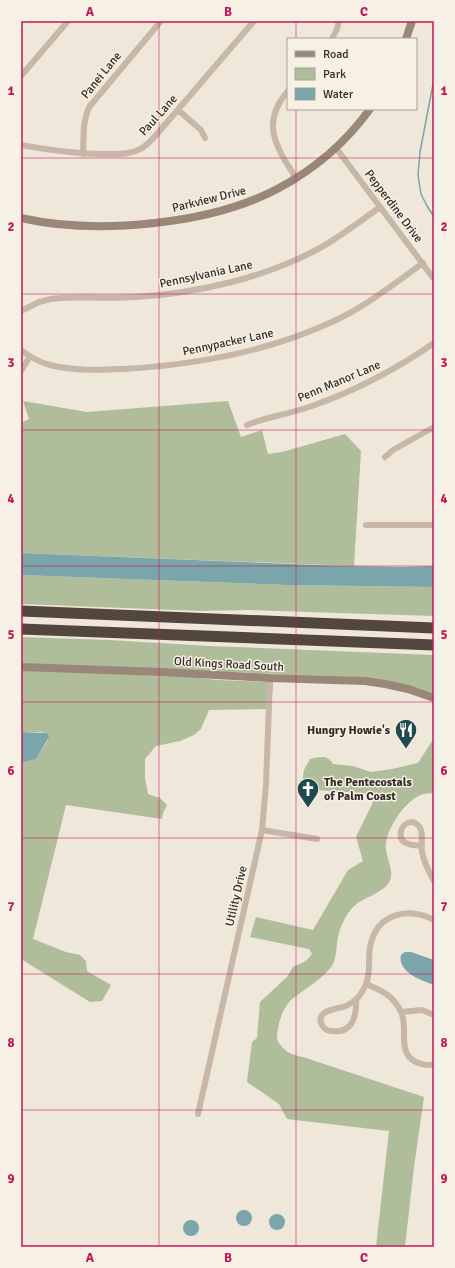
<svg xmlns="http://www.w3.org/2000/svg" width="455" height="1268" font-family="Signika,sans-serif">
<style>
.green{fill:#afbd9a}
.water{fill:#7aa5aa}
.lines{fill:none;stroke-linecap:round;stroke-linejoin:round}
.stream{stroke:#7aa5aa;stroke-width:1.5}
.street{stroke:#c6b7a6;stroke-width:6}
.secondary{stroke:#9a8778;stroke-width:8}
.highway{stroke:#53463e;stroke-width:11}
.grid{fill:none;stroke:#c2185b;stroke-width:1;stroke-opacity:0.55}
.labels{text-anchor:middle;stroke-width:3;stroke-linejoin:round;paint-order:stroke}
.street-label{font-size:12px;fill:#332b27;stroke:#f7f0e5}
.poi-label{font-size:12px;font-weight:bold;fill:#332b27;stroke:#f7f0e5;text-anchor:end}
.neatline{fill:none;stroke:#c2185b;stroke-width:1.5}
.grid-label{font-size:13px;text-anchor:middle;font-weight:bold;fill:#c2185b}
</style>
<rect width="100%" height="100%" fill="#efe7d9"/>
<path class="green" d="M23,401L87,412L228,401L241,437L262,430L268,454L282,452L345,434L361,451L354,566L21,553V423L29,419Z
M21,575L287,585L434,587V616L248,610L202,611L21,604Z
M21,637L109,640L210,646L434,655V694L356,677L21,664Z
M21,670L169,675L218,680L273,682L271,709L209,710L201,729L194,735L180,741L156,746L145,759V778L148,794L160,798L167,805L163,813L162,819L66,805L33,939L66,952L80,955L86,961L87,971L111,985L102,1001L90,1002L21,959V763L36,759L48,740L43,732H21Z
M434,738V794C413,787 388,825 386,843C384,857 397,872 388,884C379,895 363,897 353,907C346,914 340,927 338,937C336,946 337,957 332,966C325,975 316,982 307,988C302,992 295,996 290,1001C281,1011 277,1027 277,1040C285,1052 289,1054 303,1057L424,1097L414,1167L405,1247H376L389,1131L287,1119L279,1104L247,1082L252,1042L257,1038L260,1002L287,977L293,967L306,961L312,954L309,949L250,937L256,917L313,930L348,870L363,861L356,837L375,798L374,794L301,789L304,770L310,759C319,757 328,754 333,764L353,766L371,772L392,769L418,763Z"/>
<path class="water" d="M21,553L343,566L403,567L434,566V587L287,585L21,575Z
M21,732L45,733L48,734L49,737L36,759L21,763Z
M405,952H411L434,960V985C422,981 397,972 401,955Z
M236 1218a8 8 0 1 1 16 0a8 8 0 1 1-16 0Z
M269 1222a8 8 0 1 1 16 0a8 8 0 1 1-16 0Z
M183 1228a8 8 0 1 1 16 0a8 8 0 1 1-16 0Z"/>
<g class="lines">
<path class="stream" d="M434,79L420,152L418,175L421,194L426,204L434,217"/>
<path class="street" d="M332,39L337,29L339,21
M21,76L68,21
M288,91C260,123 276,147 296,178
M178,110L201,130L205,138
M21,145C49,150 76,154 105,154C116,154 128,155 138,150C146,147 152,140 157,134L254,21
M336,148L434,279
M83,154C84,138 82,120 90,106L161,21
M21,311L39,302L51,299C79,296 107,299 136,297C198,293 265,278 320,248C341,236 361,221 380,207
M21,350C30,357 39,362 50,365C73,371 99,370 123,369C195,365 268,352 334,321C366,306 394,284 423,263
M21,371L30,356
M247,425C266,417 289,414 309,407C353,392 395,370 434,343
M385,457L393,450L434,427
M366,525H434
M262,830L317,839
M422,846C412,845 398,845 401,831C404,820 417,819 421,830C423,836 421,845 422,852C424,863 429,872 434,881
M366,984C381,990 394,996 401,1012C409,1028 396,1052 416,1062C422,1065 428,1066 434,1064
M356,1000C357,1016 352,1034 332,1031C328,1031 324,1029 322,1025C315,1011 335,1009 343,1007C347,1006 351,1003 354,1001C359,998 364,989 366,984C371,972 368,959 370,947C376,914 407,906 434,920
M401,1012L422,1010L434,1015
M198,1114L262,830L266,784L270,678"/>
<path class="secondary" d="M406,39L412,21
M21,218C96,235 211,225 279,188C315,169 346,142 370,109
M21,667L162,672L270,678L365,681L385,684L408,689L434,698"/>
<path class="highway" d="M21,611L434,628
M21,629L434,645"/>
</g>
<path class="grid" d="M159,21V1247M296,21V39M296,109V1247M21,158H434M21,294H434M21,430H434M21,566H434M21,702H434M21,838H434M21,974H434M21,1110H434"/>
<defs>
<g id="restaurant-pin" transform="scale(1.15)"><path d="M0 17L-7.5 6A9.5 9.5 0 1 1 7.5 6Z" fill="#1f4a51" stroke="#f7f0e5"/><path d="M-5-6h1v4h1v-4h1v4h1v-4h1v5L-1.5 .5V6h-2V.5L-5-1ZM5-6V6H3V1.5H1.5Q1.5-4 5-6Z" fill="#fff"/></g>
<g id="church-pin" transform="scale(1.15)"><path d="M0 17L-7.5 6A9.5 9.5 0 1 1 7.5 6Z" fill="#1f4a51" stroke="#f7f0e5"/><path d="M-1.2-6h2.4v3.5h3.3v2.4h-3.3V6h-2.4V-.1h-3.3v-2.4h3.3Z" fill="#fff"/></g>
</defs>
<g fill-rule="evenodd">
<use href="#restaurant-pin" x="406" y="730"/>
<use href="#church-pin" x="308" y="789"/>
</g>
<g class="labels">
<g class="street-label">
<text transform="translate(101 75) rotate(-51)" y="4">Panei Lane</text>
<text transform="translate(158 115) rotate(-48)" y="4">Paul Lane</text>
<text transform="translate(209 199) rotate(-14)" y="4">Parkview Drive</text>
<text transform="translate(394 206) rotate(53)" y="4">Pepperdine Drive</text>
<text transform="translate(206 274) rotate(-12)" y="4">Pennsylvania Lane</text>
<text transform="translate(228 342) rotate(-12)" y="4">Pennypacker Lane</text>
<text transform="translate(339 381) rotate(-23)" y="4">Penn Manor Lane</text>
<text transform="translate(229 664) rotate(3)" y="4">Old Kings Road South</text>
<text transform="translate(236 896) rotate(-77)" y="4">Utility Drive</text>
</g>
<g class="poi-label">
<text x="390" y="734">Hungry Howie's</text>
<text x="324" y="786" text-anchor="start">The Pentecostals<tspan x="324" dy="14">of Palm Coast</tspan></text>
</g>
</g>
<rect width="455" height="1268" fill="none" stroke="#f7f0e5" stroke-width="44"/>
<rect x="287" y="38" width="130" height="72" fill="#f7f0e5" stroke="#a9a199"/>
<rect x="295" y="51" width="20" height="6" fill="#9a8778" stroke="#a9a199"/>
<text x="323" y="58" font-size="12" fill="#332b27">Road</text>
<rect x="295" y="68" width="20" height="12" fill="#afbd9a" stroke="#a9a199"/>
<text x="323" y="78" font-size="12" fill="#332b27">Park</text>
<rect x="295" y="88" width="20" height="12" fill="#7aa5aa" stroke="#a9a199"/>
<text x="323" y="98" font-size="12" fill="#332b27">Water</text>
<rect x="22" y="22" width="411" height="1224" class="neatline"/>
<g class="grid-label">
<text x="90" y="16">A</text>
<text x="228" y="16">B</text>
<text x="364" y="16">C</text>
<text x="11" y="95">1</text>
<text x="444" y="95">1</text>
<text x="11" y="231">2</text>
<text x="444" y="231">2</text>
<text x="11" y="367">3</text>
<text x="444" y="367">3</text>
<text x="11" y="503">4</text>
<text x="444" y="503">4</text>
<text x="11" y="639">5</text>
<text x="444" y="639">5</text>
<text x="11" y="775">6</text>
<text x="444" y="775">6</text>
<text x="11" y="911">7</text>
<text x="444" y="911">7</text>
<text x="11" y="1047">8</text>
<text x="444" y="1047">8</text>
<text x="11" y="1183">9</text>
<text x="444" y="1183">9</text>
<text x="90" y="1262">A</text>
<text x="228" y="1262">B</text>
<text x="364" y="1262">C</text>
</g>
</svg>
